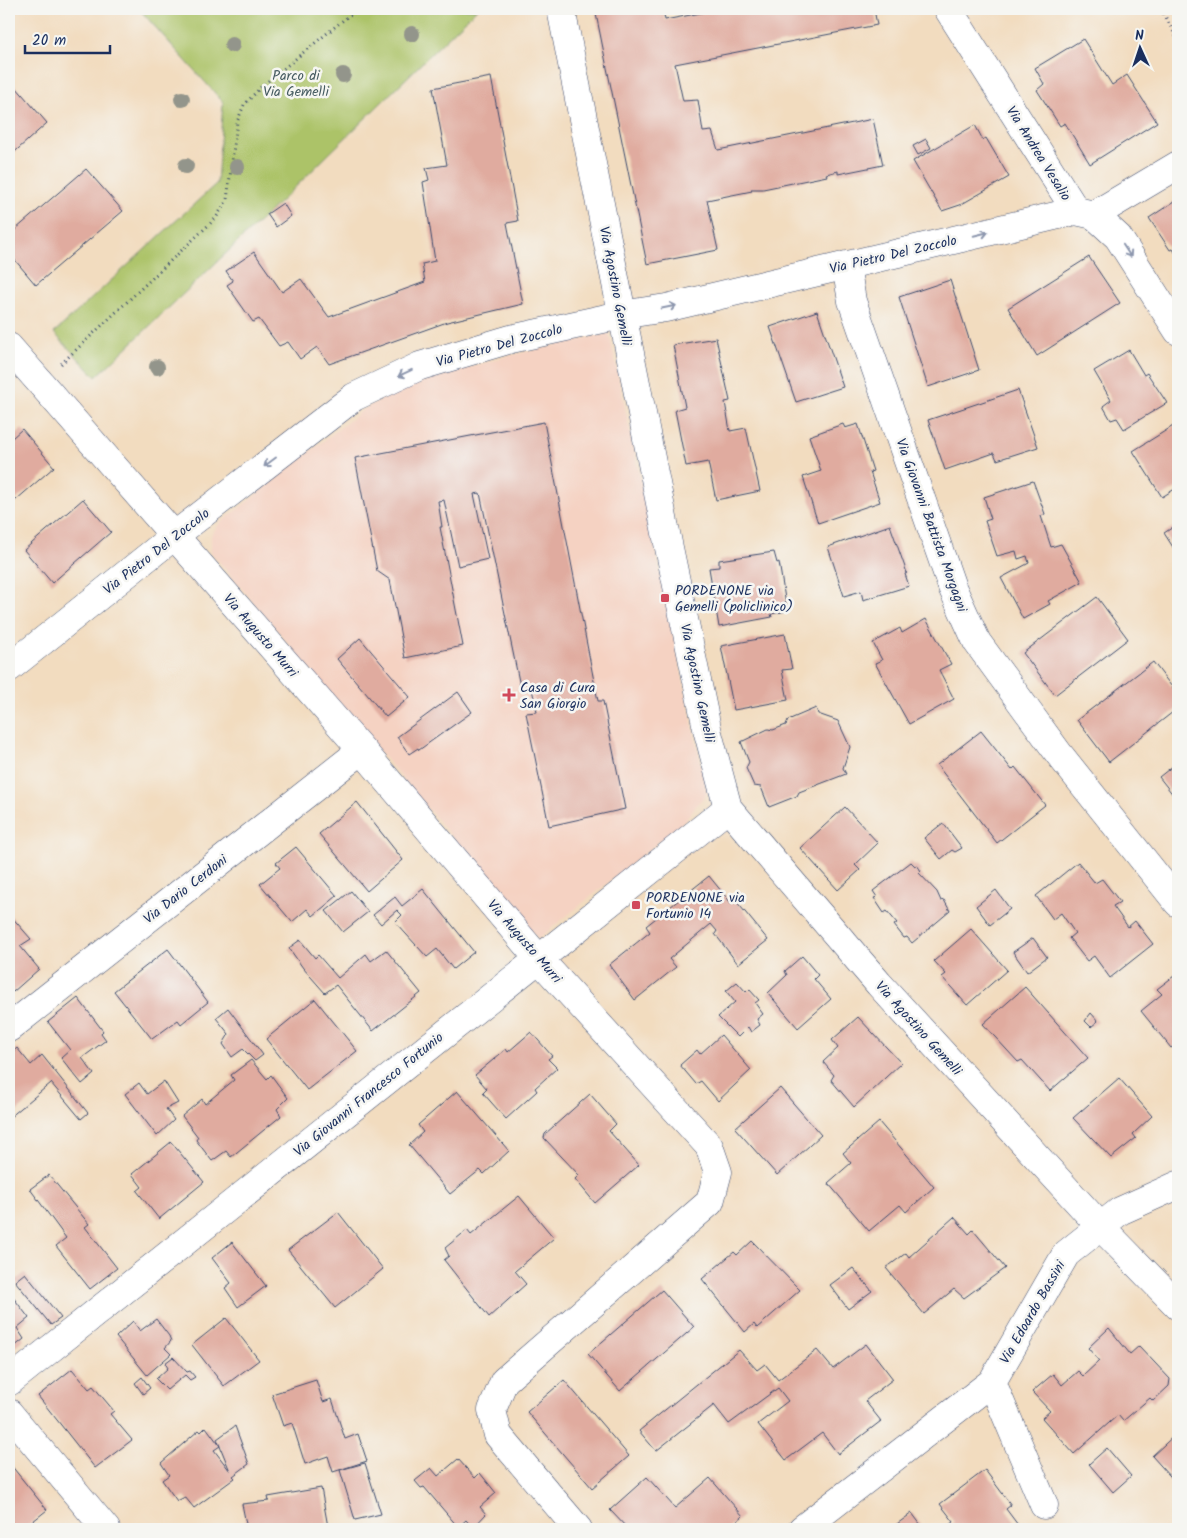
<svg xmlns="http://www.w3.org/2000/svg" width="1187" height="1538" font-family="Kalam,sans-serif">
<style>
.built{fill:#f5d2c2}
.green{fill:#acc367;stroke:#647962}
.building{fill:#e0ab9f}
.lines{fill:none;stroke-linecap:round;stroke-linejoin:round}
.minor-casing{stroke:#3b496d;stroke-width:29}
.path{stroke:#3b496d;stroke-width:3;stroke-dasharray:1 4;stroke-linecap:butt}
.minor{stroke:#fff;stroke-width:28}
.tree{fill:#93958b}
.oneway{stroke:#8d97ae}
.poi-dot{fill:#d1495b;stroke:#f6f6f2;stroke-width:2}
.labels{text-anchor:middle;stroke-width:5;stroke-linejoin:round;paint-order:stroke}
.park-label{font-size:14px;fill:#465b61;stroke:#f6f6f2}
.street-label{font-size:14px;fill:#1b2f5e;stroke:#f6f6f2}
.poi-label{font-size:14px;fill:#1b2f5e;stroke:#f6f6f2;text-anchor:start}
</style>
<rect width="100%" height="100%" fill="#f6f6f2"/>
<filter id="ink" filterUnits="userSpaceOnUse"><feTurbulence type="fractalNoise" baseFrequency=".02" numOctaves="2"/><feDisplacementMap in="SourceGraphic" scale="10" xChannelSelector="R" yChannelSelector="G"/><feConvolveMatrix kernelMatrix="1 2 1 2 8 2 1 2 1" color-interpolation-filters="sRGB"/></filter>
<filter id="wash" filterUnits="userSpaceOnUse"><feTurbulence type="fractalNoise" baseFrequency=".0096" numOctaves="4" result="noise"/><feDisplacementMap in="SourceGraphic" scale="20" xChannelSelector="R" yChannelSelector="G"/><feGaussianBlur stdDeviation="1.12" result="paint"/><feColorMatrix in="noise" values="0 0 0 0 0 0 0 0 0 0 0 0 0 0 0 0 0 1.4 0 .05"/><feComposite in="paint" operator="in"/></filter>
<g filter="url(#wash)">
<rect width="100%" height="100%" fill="#f2dcbf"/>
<path class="built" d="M609,333L707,793L682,823L538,939L211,552V535L219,524L365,408L409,386L504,357Z"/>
<path class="green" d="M139,9H477L281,201L96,377L54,333L217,183L223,102Z"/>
<g id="blocks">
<path class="building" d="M595,9H663L665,20L721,9H874L877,25L675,64L683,101L698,100L703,132L712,131L718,150L873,119L883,165L838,174V171L826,174L827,176L763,189H751L752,191L707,200L718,250L647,264Z
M1083,39L1112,85L1127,75L1157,122L1090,164L1065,123L1060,126L1037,90L1044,84L1035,68Z
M491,77L518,221L507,223L523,304L447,322L329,364L317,347L300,359L288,342L279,346L259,319L253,322L227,285L233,281L226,271L254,252L282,292L301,279L329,317L425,282L422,264L435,261L423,182L429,180L426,168L447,165L433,88Z
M9,79L47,123L9,157Z
M975,125L983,140L986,138L1009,177L960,205L942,211L913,161Z
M926,139L931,148L918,155L913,146Z
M86,169L123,211L36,285L9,253V235Z
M1178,199V257L1173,249L1170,250L1149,218Z
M283,203L291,216L276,227L267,214Z
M1089,257L1120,303L1037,356L1008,308Z
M950,280L979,370L928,387L899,297Z
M817,311L843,387L796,402L770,327Z
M716,338L730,401L725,402L730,431L746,428L760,491L716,500L708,462L686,466L675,410L685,407L673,345Z
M1129,350L1144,375L1147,373L1167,403L1124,429L1117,418L1111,420L1103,406L1111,400L1094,371Z
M1018,390L1038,447L997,460L994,453L945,470L928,420Z
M544,422L593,676L598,701H603L625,809L549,826L526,713L537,712L532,689L521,691L480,493L474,494L488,559L458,566L444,500L438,501L442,527H440L463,646L405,658L390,580L377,571L355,458Z
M1178,423V487L1162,497L1133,451Z
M843,424L845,428L858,424L873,471L870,472L880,502L818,523L803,477L821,471L809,436Z
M22,429L54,467L9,506V434L12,438Z
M1033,481L1045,514L1041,516L1051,547L1061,544L1082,582L1048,601L1050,604L1023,619L1001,578L1029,563L1027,556L1018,559L1016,551L997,556L985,521L991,519L984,497Z
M83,499L111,532L52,583L24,550Z
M1178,524V555L1164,533Z
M890,525L907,573L905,574L909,586L863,600L861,591L844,596L828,547Z
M774,552L777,563L779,562L787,611L771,614L772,617L719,627L709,568L719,567V560Z
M1097,597L1128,639L1055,695L1023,653Z
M926,619L951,664L939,670L954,699L909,724L875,663L882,660L873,643L900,628L902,633Z
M785,634L792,669L782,670L788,700L734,710L721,646Z
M360,638L410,697L386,717L337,659Z
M1153,662L1178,695V708L1109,762L1077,720Z
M458,692L472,712L419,750L418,748L409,754L397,737Z
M816,708L818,714L838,721L850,747L843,768L846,774L799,792L797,796L769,807L761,787L754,786L746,768L749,762L741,742L768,729L773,730L786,725L788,720Z
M981,731L1012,770L1015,767L1045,805L997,843L937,765Z
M1178,762V801L1159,777Z
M357,802L403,860L367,891L319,834Z
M845,807L878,843L855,865L860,870L838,890L800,848Z
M943,823L962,848L955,852L952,850L941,859L924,838Z
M296,847L337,896L313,916L307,909L292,922L260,884L280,868L276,863Z
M911,862L915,866L917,865L921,871L919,873L937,892L941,901L944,900L950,911L912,943L907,937L904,938L894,925L897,923L887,911L884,913L874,898L877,897L873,891Z
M1078,862L1095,883L1102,879L1120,902L1113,906L1128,927L1135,921L1153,944L1110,978L1094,956L1087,961L1069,938L1075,933L1061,913L1053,919L1036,896Z
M709,876L731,903L736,901L768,940L738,964L715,934L717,931L711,924L669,959L676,967L635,1000L609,965L650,932L646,926Z
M423,889L474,952L453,969L437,949L427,957L395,922L402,915L397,910L381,924L373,915L395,897L402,906Z
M996,890L1010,909L990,925L976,906Z
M351,891L368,912L343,932L326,911Z
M10,915L31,939L20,946L39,969L13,992L9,987Z
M971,929L1007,970L967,1005L942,977L946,974L934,961Z
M1033,938L1047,957L1027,972L1013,952Z
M300,940L315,958L318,955L338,978L366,954L371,961L386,950L421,993L373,1031L336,985L325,993L303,968L289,948Z
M168,949L208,1002L181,1024L178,1020L152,1039L114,991Z
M802,956L818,975L814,979L831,999L798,1028L768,993L787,975L785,971Z
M1178,973V1043L1171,1048L1141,1011L1162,994L1157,989Z
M737,982L746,992L749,989L759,1000L755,1003L763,1014L757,1019L760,1025L751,1032L748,1027L738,1037L718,1017L735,1002L726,991Z
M1025,987L1088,1058L1050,1091L1022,1060L1018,1062L983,1024Z
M78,998L103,1031L101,1033L106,1040L82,1058L94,1074L82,1084L61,1058L70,1050L48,1022Z
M315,999L357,1051L307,1090L266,1039Z
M228,1008L263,1055L255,1061L243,1049L232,1057L223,1044L229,1034L216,1018Z
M1091,1013L1098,1021L1091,1027L1085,1021Z
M858,1017L901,1063L854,1107L831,1080L834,1075L823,1062L838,1048L832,1040Z
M531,1032L552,1056L548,1059L557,1068L535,1088L537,1091L506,1119L483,1093L487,1089L475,1075L506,1049L508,1052Z
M721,1035L751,1070L718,1101L701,1081L696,1084L680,1065L697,1050L700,1054Z
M17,1048L31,1065L42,1055L88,1113L81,1119L51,1083L9,1118V1055Z
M251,1060L267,1079L271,1075L288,1098L277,1109L281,1116L231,1157L226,1151L212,1161L196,1140L198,1137L182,1116L202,1099L205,1104L234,1080L231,1075Z
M1119,1078L1152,1116L1133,1134L1136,1138L1111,1158L1073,1118Z
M164,1081L178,1103L166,1109L174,1120L157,1136L125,1094L139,1083L147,1094Z
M780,1088L821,1135L777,1175L735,1128Z
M457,1091L509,1151L484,1174L480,1170L450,1194L409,1145L423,1132L418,1125Z
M590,1094L616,1124L609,1131L639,1165L595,1203L575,1179L579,1175L544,1138L545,1134Z
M879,1122L934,1187L906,1212L900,1205L869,1231L828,1183L851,1163L843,1153Z
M171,1142L204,1182L159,1219L137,1191L142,1187L132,1174Z
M49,1175L89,1224L85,1227L117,1268L90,1289L56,1246L66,1238L30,1189Z
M519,1196L554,1238L515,1271L526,1284L489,1317L444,1260L449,1256L445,1248L467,1230L471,1235Z
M338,1212L383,1269L335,1308L288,1250Z
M954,1217L969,1234L973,1230L1005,1268L964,1298L954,1289L924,1314L886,1268L906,1253L909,1257Z
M752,1241L800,1290L757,1328L754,1324L745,1332L702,1279L734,1252L737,1255Z
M232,1242L266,1286L238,1307L225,1288L231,1283L212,1258Z
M853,1268L872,1291L848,1309L830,1285Z
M25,1273L61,1318L51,1325L15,1281Z
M662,1290L694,1327L620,1391L588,1354Z
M9,1292L29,1318L17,1328L24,1339L9,1351Z
M226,1318L259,1360L224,1386L192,1345Z
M156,1319L169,1336L171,1341L165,1348L171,1354L147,1375L116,1337L133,1321L140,1331Z
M1109,1328L1130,1354L1139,1346L1170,1379L1169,1386L1153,1401L1150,1398L1123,1421L1118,1415L1074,1454L1042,1418L1050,1411L1032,1392L1053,1374L1062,1385L1078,1371L1083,1376L1099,1361L1088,1348Z
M866,1344L893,1379L865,1401L881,1421L838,1454L822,1433L786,1460L758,1424L788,1401L778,1388L729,1424L714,1405L656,1451L639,1431L739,1350L757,1370L765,1364L778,1380L817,1350L833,1369Z
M173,1357L187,1372L190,1371L195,1377L190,1380L185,1375L167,1390L156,1379L168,1368L165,1363Z
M72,1369L89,1389L93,1386L114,1411L110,1414L132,1440L95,1468L38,1396Z
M142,1377L150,1388L143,1394L135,1383Z
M316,1380L323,1402L332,1399L345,1439L358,1434L367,1461L333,1472L328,1456L305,1464L292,1423L283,1426L272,1394Z
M564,1380L629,1456L592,1488L527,1412Z
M235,1426L249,1464L233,1476L235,1478L194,1508L185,1497L177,1501L162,1480L169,1475L161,1463L199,1430L201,1432L206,1427L220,1446L214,1450L230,1471L217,1439Z
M1178,1432V1485L1152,1456Z
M1107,1448L1131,1476L1113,1492L1089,1464Z
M9,1457L12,1462L10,1464L47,1510L23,1529H9Z
M458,1459L475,1478L480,1473L496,1493L480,1507L486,1514L473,1528L466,1520L458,1527L424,1487L421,1488L415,1481L431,1468L438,1476Z
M365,1463L381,1514L355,1520L340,1470Z
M985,1470L1011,1505L1006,1509L1021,1529H954L950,1525L954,1522L940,1504Z
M647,1477L675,1508L710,1478L743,1516L728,1529H628L610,1510Z
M321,1488L328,1527L316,1529H247L242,1504L269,1501L268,1497Z
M912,1513L924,1529H890Z"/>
</g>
</g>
<g filter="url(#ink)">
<use href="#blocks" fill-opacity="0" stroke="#3b496d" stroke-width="1"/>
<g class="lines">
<g class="minor-casing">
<path id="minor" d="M561,9L668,543L708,733L728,808L879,984L1100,1226L1178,1306
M948,9L1076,211L1094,215L1118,237L1178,331
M1094,215L1178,165
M846,265L852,301L952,587L977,642L1059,754L1178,903
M9,347L362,750L538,958L709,1146L718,1172L710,1202L504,1381L492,1410L498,1435L578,1529
M9,668L174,536L354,397L420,366L511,339L621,315L666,308L1076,211
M9,1028L362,750
M9,1382L728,808
M992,1382L1044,1505
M9,1413L106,1529
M802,1529L992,1382L1066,1254L1120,1211L1178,1185"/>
</g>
<path class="path" d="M1161,9L1178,40
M1088,10L1091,9
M61,364L216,218L227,200L237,122L244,105L262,86L357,9"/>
<use href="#minor" class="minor"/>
</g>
<g class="tree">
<circle cx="412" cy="34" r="8"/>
<circle cx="232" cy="45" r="8"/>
<circle cx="343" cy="75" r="8"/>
<circle cx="182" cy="99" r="8"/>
<circle cx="186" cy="166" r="8"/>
<circle cx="237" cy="167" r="8"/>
<circle cx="157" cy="367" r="8"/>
</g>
<defs><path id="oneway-shaft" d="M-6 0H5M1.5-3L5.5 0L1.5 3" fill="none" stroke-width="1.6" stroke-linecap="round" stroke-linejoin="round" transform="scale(1.25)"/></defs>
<g class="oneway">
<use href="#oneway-shaft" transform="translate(981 234) rotate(-13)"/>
<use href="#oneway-shaft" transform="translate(1127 251) rotate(57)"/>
<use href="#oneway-shaft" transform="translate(669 307) rotate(-12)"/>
<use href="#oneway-shaft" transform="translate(405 373) rotate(155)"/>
<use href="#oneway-shaft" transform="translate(270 462) rotate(143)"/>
</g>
</g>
<g class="poi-dot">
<rect x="660" y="593" width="10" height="10" rx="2.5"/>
<path d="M506.5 687.5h5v5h5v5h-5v5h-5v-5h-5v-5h5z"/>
<rect x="631" y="900" width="10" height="10" rx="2.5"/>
</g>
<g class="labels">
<g class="park-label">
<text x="296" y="80">Parco di<tspan x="296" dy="16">Via Gemelli</tspan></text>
</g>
<g class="street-label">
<text transform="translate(1039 153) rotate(58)" y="5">Via Andrea Vesalio</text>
<text transform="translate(893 254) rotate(-13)" y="5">Via Pietro Del Zoccolo</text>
<text transform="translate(616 286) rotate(79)" y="5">Via Agostino Gemelli</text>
<text transform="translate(499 345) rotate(-15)" y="5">Via Pietro Del Zoccolo</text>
<text transform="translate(932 525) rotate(70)" y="5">Via Giovanni Battista Morgagni</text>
<text transform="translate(156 551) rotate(-38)" y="5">Via Pietro Del Zoccolo</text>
<text transform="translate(261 635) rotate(49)" y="5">Via Augusto Murri</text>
<text transform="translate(698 683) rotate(78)" y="5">Via Agostino Gemelli</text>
<text transform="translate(185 889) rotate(-38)" y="5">Via Dario Cerdoni</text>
<text transform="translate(525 941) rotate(49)" y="5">Via Augusto Murri</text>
<text transform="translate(919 1028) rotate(48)" y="5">Via Agostino Gemelli</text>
<text transform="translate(368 1094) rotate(-39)" y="5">Via Giovanni Francesco Fortunio</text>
<text transform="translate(1032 1312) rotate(-60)" y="5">Via Edoardo Bassini</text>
</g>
<g class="poi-label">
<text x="675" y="595">PORDENONE via<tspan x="675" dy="16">Gemelli (policlinico)</tspan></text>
<text x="520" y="692">Casa di Cura<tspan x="520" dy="16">San Giorgio</tspan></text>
<text x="646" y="902">PORDENONE via<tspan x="646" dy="16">Fortunio 14</tspan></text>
</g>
</g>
<rect width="1187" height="1538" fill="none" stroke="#f6f6f2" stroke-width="30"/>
<g transform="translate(1140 48) rotate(357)" stroke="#f6f6f2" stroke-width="4" paint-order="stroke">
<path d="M0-4L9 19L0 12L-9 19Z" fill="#1b2f5e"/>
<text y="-8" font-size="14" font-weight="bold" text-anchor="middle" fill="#1b2f5e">N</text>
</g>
<path d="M25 45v8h85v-8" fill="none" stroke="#1b2f5e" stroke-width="2.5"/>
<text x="32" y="45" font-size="15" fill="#1b2f5e" stroke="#f6f6f2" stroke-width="4" paint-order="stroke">20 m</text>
</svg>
